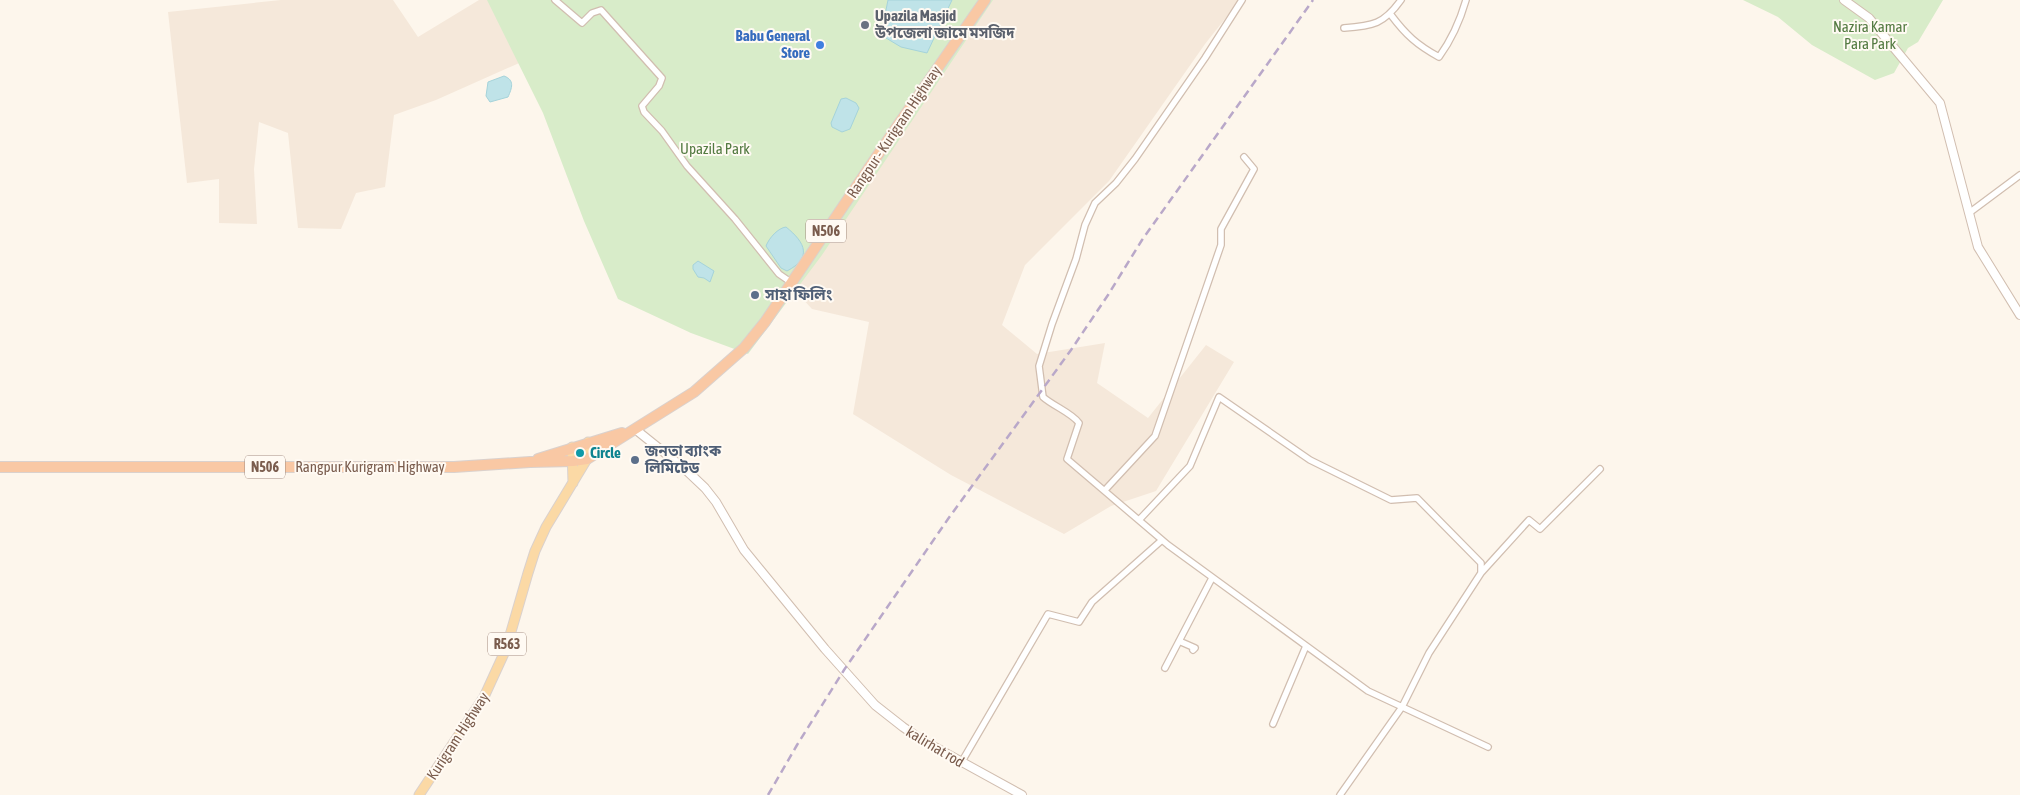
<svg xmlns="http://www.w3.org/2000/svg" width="2020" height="795" font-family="'Asap Condensed','Noto Sans Bengali',sans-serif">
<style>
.residential{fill:#f5e8da}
.green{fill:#d8ecc9}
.water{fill:#bfe3e8;stroke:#a5d3da}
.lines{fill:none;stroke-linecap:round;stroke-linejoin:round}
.minor-casing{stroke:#d1beb0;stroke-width:8}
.tertiary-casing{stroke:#d1beb0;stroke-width:10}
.primary-casing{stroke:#dad1cd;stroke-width:11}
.trunk-casing{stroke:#dad1cd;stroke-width:12}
.minor{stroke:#fff;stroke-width:5.5}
.tertiary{stroke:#fff;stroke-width:8}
.primary{stroke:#fbd9a5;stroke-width:9}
.trunk{stroke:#f9c8a4;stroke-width:10}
.rail{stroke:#b9a8c9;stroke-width:2.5;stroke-dasharray:8 5;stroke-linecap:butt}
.worship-dot{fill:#6b7280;stroke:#fffaf3;stroke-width:2}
.shop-dot{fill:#3f7fe0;stroke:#fffaf3;stroke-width:2}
.service-dot{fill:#5c6f8a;stroke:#fffaf3;stroke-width:2}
.culture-dot{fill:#0f9aa8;stroke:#fffaf3;stroke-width:2}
.labels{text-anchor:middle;stroke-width:4;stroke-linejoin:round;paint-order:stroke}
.shield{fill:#fffaf3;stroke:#a28b7f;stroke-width:1}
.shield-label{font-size:14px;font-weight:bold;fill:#7a5c4d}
.worship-label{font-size:15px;font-weight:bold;fill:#5b616d;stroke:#fffaf3;text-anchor:start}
.park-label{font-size:15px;fill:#537a41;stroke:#fffaf3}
.shop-label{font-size:15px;font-weight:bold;fill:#366cbe;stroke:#fffaf3;text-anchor:end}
.street-label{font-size:15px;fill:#7a5c4d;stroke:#fffaf3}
.service-label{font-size:15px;font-weight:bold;fill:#4e5e75;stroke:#fffaf3;text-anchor:start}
.culture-label{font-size:15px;font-weight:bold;fill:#0d838f;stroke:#fffaf3;text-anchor:start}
</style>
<rect width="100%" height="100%" fill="#fdf6ec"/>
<path class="residential" d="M281,0H393L418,37L479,0H1240L1205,44L1109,181L1025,265L1002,325L1037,354L1105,343L1097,383L1148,418L1206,345L1234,362L1156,491L1111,506L1064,534L951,475L853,414L869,322L812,309L564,43L436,100L394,115L385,187L356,193L341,229L298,228L288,133L259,122L254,169L257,224L219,223V179L187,183L168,12Z"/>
<path class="green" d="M487,0H993L822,255L748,354L691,333L618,299L584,221L543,113Z
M1743,0H1943L1918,42L1908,48L1894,73L1875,80L1812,45L1778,17Z"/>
<path class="water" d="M888,0H952L927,53L901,47L881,35Z
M504,76C515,80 512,88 508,97L490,102L486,96L488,82Z
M846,98L856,103L859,108L850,129L842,132L832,127L831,123L841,99Z
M786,227C806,243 812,258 787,271L781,268L766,246C769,238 778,228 786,227Z
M698,261L714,271L710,282L704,278L698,277L693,269V265Z"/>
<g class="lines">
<g class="minor-casing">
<path id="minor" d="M555,0L582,23L592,13L601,10L662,78L659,86L642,106L644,112L662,131L687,166L735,219L779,274L792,283
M1242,0L1205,58L1135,159L1116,183L1095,203L1085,225L1076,259L1052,324L1039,366L1043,397C1053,406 1072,413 1079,423L1067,459L1168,545L1368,691L1488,747
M1391,15C1406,35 1417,45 1439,57C1452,39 1460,21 1466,0
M1344,28C1373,26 1384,24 1401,0
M1969,213L2020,175
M1105,490L1155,436L1221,245V229L1254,169L1244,157
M1139,520L1190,466L1219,397L1310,460L1391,500L1417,498L1481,563V573L1429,653L1402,707L1340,795
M1481,573L1529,520L1540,529L1600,469
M1179,641L1195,648L1193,650
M1165,668L1212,578
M1273,724L1306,646
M961,763L1048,614L1079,622L1092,602L1162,540"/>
</g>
<g class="tertiary-casing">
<path id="tertiary" d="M1844,0L1869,18L1940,103L1978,247L2020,315
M635,429L686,470L705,488L716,502L744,550L825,649L875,705L903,727L922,740L1022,795"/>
</g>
<g class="primary-casing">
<path id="primary" d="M572,447L573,483
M419,795L484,697L506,649L528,573L535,551L546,527L587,459L588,442"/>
</g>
<g class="trunk-casing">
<path id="trunk" d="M538,459L622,433
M0,467H454L530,462L573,461L587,459L694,392L744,348L765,322L898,125L985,0"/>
</g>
<use href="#minor" class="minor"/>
<use href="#tertiary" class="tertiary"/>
<use href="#primary" class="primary"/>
<use href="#trunk" class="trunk"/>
<path class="rail" d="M768,795L797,745L844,670L948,519L1071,350L1108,295L1142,240L1313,0"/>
</g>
<circle class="worship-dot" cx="865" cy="25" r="5"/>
<circle class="shop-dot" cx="820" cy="45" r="5"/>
<g class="service-dot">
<circle cx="755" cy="295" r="5"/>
<circle cx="635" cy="460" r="5"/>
</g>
<circle class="culture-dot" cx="580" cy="453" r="5"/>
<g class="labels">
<g class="shield">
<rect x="806" y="219.5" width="40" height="23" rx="4"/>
<rect x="245" y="455.5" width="40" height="23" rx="4"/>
<rect x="488" y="632.5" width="38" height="23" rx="4"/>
</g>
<g class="shield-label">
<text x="826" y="236">N506</text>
<text x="265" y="472">N506</text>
<text x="507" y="649">R563</text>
</g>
<g class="worship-label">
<text x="875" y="21">Upazila Masjid<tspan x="875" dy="17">উপজেলা জামে মসজিদ</tspan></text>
</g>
<g class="park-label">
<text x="1870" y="32">Nazira Kamar<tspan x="1870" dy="17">Para Park</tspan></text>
<text x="715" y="154">Upazila Park</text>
</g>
<g class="shop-label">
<text x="810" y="41">Babu General<tspan x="810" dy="17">Store</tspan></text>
</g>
<g class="street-label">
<text transform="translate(894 132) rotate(-56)" y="5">Rangpur - Kurigram Highway</text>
<text x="370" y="472">Rangpur Kurigram Highway</text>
<text transform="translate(458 736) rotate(-57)" y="5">Kurigram Highway</text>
<text transform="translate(935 747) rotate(31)" y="5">kalirhat rod</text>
</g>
<g class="service-label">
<text x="765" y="300">সাহা ফিলিং</text>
<text x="645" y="456">জনতা ব্যাংক<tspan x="645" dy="17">লিমিটেড</tspan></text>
</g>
<g class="culture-label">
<text x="590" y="458">Circle</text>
</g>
</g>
</svg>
